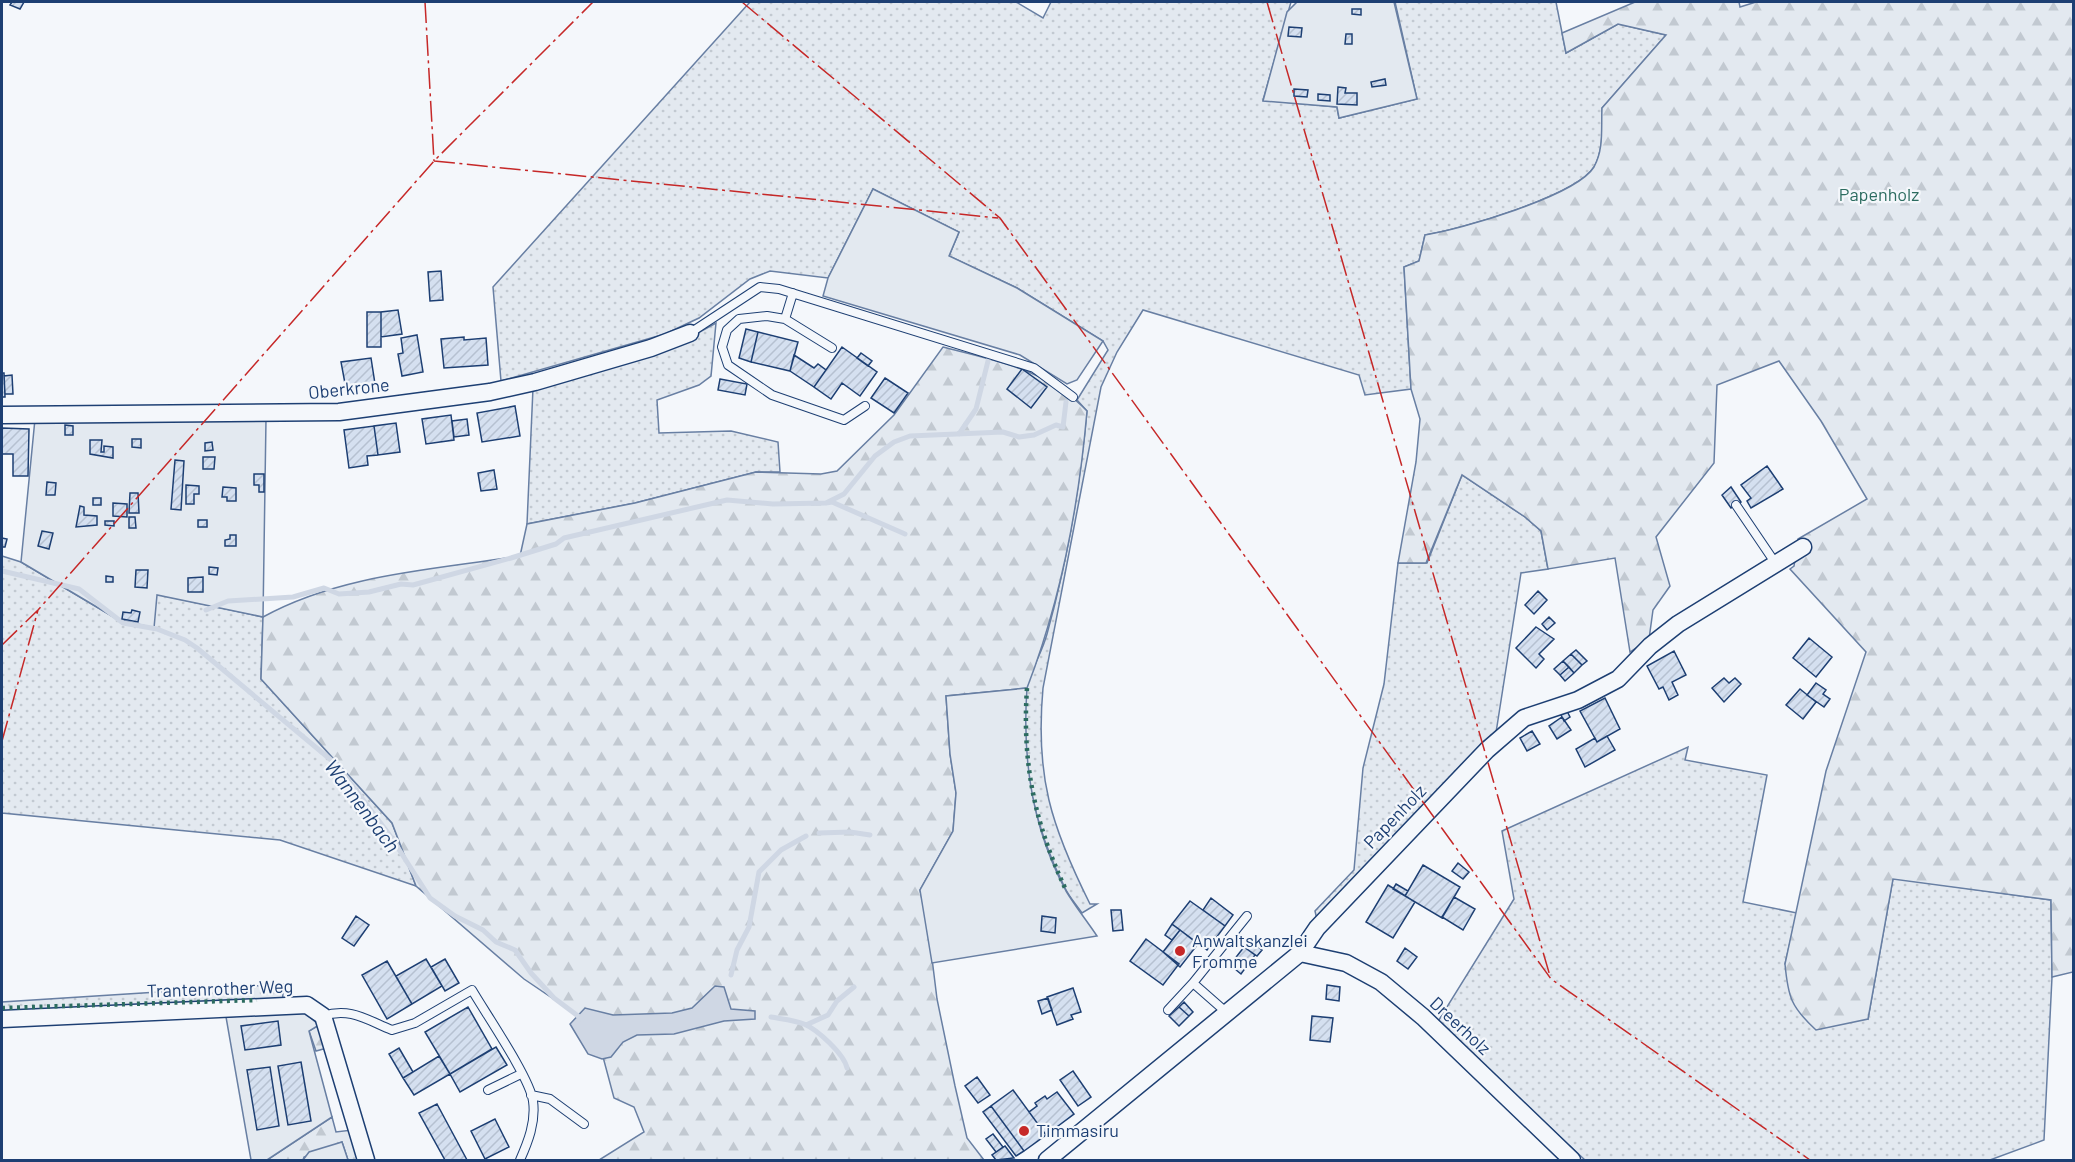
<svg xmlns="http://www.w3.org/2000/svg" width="2075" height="1162" font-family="Barlow,sans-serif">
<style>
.grass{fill:url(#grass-dots);stroke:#687fa3;stroke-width:1.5}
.forest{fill:url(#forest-firs);stroke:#687fa3;stroke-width:1.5}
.garden{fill:#e3e9f0;stroke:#687fa3;stroke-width:1.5}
.water{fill:#cfd7e4;stroke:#687fa3;stroke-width:1.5}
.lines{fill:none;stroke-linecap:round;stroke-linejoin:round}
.stream{stroke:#cfd7e4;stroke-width:5}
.building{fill:url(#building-hatch);stroke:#1d3f73;stroke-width:1.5}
.lane-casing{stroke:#1d3f73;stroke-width:10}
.street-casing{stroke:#1d3f73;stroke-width:19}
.lane{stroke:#f4f7fb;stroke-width:8}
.street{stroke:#f4f7fb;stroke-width:16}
.hedge{stroke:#2c6c60;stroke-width:4.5;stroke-dasharray:3 4.5;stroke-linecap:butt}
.power{stroke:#c62828;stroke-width:1.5;stroke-dasharray:21 4.5 3 4.5;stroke-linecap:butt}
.poi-dot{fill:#c62828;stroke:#f4f7fb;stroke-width:2}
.labels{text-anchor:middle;stroke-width:4.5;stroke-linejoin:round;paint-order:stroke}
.park-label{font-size:18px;fill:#2c6c60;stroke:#f4f7fb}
.street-label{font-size:18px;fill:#1d3f73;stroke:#f4f7fb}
.poi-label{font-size:18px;fill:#1d3f73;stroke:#f4f7fb;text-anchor:start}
.water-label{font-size:20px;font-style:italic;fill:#1d3f73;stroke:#f4f7fb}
</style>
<defs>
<pattern id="grass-dots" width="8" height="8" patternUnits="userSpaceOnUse" patternTransform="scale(1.5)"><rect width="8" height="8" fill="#e3e9f0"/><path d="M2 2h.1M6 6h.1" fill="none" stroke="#c2c9d1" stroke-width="1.8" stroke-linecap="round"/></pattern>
<pattern id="forest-firs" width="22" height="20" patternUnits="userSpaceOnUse" patternTransform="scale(1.5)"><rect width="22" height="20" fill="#e3e9f0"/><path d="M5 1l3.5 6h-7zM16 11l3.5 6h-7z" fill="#c2c9d1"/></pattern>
<pattern id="building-hatch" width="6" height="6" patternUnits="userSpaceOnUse" patternTransform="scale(1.5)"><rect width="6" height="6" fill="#d5e0f0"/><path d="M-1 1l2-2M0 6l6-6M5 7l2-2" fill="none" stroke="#b6c1d1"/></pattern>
</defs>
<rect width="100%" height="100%" fill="#f4f7fb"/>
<path class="grass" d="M750,2H1016L1043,18L1051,2H1291L1263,100L1337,107L1339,118L1417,99L1395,2H1556L1566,53L1618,24L1666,35L1602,108C1602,128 1604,149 1594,167C1576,196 1459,230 1425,235L1419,261L1404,267L1411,389L1365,395L1359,375L1143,310L1117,352L1101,387L1043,688C1035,776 1051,826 1090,904H1097L1082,913C1076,904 1070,898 1065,888C1036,831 1016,753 1026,690C1030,671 1042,653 1047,634C1067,562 1080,486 1087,411L1077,400L1108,350L1103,341L1017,288L949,256L959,232L873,189L828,278L770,271L750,279L699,318L665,334L501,381L493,287Z
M716,323L711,376L699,385L657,400L659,433L731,431L778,442L780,472H756L635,503L527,524L533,388L687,339Z
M1462,475L1525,517L1541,531L1548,569L1521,573L1495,739L1317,920L1315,911L1354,870L1363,768L1384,684L1398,563H1427Z
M2,556L21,562L117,619L156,594L263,617L261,679L392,823L416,886L280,840L2,813Z
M1688,747L1685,760L1767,775L1743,902L1797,913L1785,964L1868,1019L1893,878L2051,900L2052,977L2044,1140L1990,1160H1585L1437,1023L1514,899L1502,831Z
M284,984L281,1013L2,1027V1002Z"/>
<path class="forest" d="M1635,2H1739L1740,7L1756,2H2073V972L2052,977L2051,900L1893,879L1868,1019L1816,1030C1791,1007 1788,997 1785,964L1826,771L1866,652L1790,569L1794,566L1798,539L1867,499L1821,421L1779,361L1717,385L1714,463L1656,537L1670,586L1653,610L1649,639L1630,652L1615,558L1548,569L1541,531L1525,517L1462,475L1426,563H1398L1416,462L1420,419L1411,389L1404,267L1419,261L1425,235C1459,230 1576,196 1594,167C1604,149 1601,129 1602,108L1666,35L1618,24L1566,53L1562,33Z
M943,347C994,360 1049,370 1087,411C1079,504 1061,600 1027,688L946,696L950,754L956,793L953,831L920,890L928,926L937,999L955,1086L967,1138L984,1160H599L644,1132L634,1107L614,1098L595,1027L524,979L416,886L392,823L261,679L263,617C341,574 433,570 520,556L527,524L635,503L756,472L821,474L837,471L894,415Z
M319,1025L327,1048L316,1051L309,1031Z
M332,1117L336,1132L352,1130L361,1160H348L342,1142L304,1157L303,1160H267Z"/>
<path class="garden" d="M1297,2H1394L1417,99L1339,118L1337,107L1263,101L1287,12Z
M873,189L959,232L949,256L1017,288L1103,341L1077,380L1067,384L1020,355L823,296L828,278Z
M35,419H266L263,617L157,595L154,628L117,619L21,562Z
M1027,688C1022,758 1032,828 1066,891C1075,906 1087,921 1097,936L932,963L920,890L953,831L956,793L950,754L946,696Z
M281,1013H305L319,1025L309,1031L332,1117L267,1160H251L226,1017Z
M342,1142L348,1160H303L309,1152Z"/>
<path class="water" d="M715,986L724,987L731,1009L755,1011V1019L724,1021L674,1034L637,1035L623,1042L611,1057L602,1059L588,1054L570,1024L585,1008L613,1015L672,1013L692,1008Z"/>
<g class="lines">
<path class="stream" d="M959,434L976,409L990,353
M826,503L832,502L905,534
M2,571L79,589L123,623L157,629L185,640L197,648L337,765L391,837L430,898L455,916L483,930L496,942L515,950L531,973L554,998L582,1019
M206,610L228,601L293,597L324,588L339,594L369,592L401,584L413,585L511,558L556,544L564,538L727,500L773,504L826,503L844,494L875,456L894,442L910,436L1003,432L1019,437L1034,435L1056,425L1063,427L1066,402
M819,833L850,832L870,835
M731,975L737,950L749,927L759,872L781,850L806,836
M771,1017C782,1019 794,1020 804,1024C818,1030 844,1054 847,1068
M806,1025L828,1015L837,1001L854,987"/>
</g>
<path class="building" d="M12,2H24L20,9L10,5Z
M1352,9H1361V15L1352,14Z
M1289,27L1302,28L1301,37L1288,36Z
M1346,34H1352V44H1345Z
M1385,79L1386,85L1372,87L1371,82Z
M1338,87L1346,88L1345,93H1357V105L1337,104Z
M1294,89L1308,90L1307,97L1294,96Z
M1318,94L1330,95V101L1318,100Z
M441,271L443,300L430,301L428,272Z
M398,310L402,334L381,337V312Z
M367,312H381V347H367Z
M746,329L758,332L751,362L739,358Z
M758,332L798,342L790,371L751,362Z
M417,335L423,372L402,376L398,354L403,353L401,338Z
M464,337V340L486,338L488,365L444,368L441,339Z
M842,347L877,372L860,396L842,383L831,399L814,387Z
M861,353L872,361L868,366L857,358Z
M794,355L814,368L818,364L826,370L814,387L790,371Z
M371,358L375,384L346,389L341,362Z
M1022,369L1047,387L1031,408L1007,389Z
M2,373H4L5,397H2Z
M12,375L13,394H5L4,376Z
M885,378L908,393L894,413L871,398Z
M720,379L747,384L745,395L718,390Z
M515,406L520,436L482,442L477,413Z
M451,415L454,440L426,444L422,419Z
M467,419L469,435L454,437L452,421Z
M396,423L400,452L378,455L374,426Z
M65,425L73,426V435H65Z
M374,426L378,455L367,456L368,465L349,468L344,430Z
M2,428L29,429L28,476H13V454H2Z
M132,439H141V448L132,447Z
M90,440H102L101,452H104V446L113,447V458L90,454Z
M212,442L213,450L205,451V443Z
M203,457H215L214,469H203Z
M175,460L184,461L181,510L171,509Z
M1767,466L1783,489L1751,508L1747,501L1751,498L1741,485Z
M494,470L497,489L481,491L478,473Z
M254,474H264V492H259V485H254Z
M47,482L56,483L55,495H46Z
M186,485L199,486V494H194V504H186Z
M223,487L236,488V501H227V497H222Z
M1731,487L1741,502L1731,508L1722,495Z
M130,493H138L139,513H129Z
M93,498H101V505H93Z
M113,503L127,504V517L113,516Z
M80,506L84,507V515L97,516V525L76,527Z
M129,517H135L136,528H129Z
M198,520H207V527H198Z
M105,521H114V526L105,525Z
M42,531L53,533L49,549L38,546Z
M230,535H236V546H225V540L230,539Z
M2,538L7,539L5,547H2Z
M209,567L218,568L217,575L209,574Z
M136,570H148L147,588L135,587Z
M106,576L113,577V582H106Z
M203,577V592H188V578Z
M1538,591L1547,600L1534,614L1525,605Z
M132,610L140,612L138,622L122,619L123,612L131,613Z
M1549,617L1555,623L1547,630L1542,624Z
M1536,627L1554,639L1539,654L1544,659L1536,668L1516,648Z
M1809,638L1832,657L1816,677L1793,658Z
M1576,650L1587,661L1582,665L1571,654Z
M1674,651L1686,675L1672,682L1678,695L1669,700L1663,687L1659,689L1647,666Z
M1571,654L1582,665L1574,673L1563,661Z
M1563,661L1569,667L1560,675L1554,669Z
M1569,667L1574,673L1565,681L1560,675Z
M1724,678L1729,683L1735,678L1741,684L1724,702L1712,688Z
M1816,683L1826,690L1823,694L1830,699L1824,707L1807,695Z
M1800,689L1816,702L1803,719L1786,705Z
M1605,698L1620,729L1597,742L1580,711Z
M1567,711L1570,717L1564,721L1561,715Z
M1562,717L1571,730L1557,739L1549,726Z
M1532,731L1540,744L1527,751L1520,738Z
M1607,736L1615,750L1585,767L1576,749L1595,738L1597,742Z
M1458,863L1469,872L1463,879L1452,871Z
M1423,865L1460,887L1442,918L1405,896Z
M1396,884L1408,891L1405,896L1393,889Z
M1388,885L1415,902L1393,938L1366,922Z
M1454,897L1475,909L1463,930L1442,917Z
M1211,898L1233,915L1225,926L1203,910Z
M1190,901L1225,926L1207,950L1172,924Z
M1111,910H1121L1123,930L1113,931Z
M356,916L369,925L354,946L342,938Z
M1042,916L1056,918L1055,933L1041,931Z
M1172,924L1180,930L1172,940L1165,935Z
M1180,930L1198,944L1180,967L1163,952Z
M1146,939L1179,964L1163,985L1130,961Z
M1249,940L1262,950L1257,956L1244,947Z
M1244,947L1255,955L1241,974L1230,965Z
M1405,948L1417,957L1408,969L1397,961Z
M426,959L442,986L412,1004L396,976Z
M445,959L459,983L445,991L431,967Z
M387,961L412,1004L387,1019L362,975Z
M1327,985L1340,987L1339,1001L1326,999Z
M1073,988L1081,1012L1071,1015L1073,1019L1057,1025L1047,997Z
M1048,998L1052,1010L1042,1014L1038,1001Z
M1184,1002L1193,1012L1189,1016L1179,1007Z
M468,1007L492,1049L450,1074L425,1032Z
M1179,1007L1189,1016L1179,1026L1169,1016Z
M1312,1016L1333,1018L1330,1042L1310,1040Z
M278,1021L281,1045L245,1050L241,1026Z
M496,1047L507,1065L460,1092L450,1074Z
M399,1048L413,1072L403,1078L389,1054Z
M439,1056L450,1074L414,1095L403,1078Z
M301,1062L311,1121L288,1125L278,1066Z
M270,1067L279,1126L257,1130L247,1070Z
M1073,1071L1091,1097L1078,1106L1060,1080Z
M977,1077L990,1095L978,1103L965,1086Z
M1013,1090L1046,1135L1024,1151L991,1106Z
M1057,1092L1074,1114L1046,1135L1029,1112L1037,1106L1035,1103L1045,1096L1047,1099Z
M437,1104L459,1145L467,1160H445L419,1113Z
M991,1106L1024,1151L1016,1156L983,1112Z
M495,1119L509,1147L485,1159L471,1131Z
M993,1134L1003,1147L996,1152L986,1139Z
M1005,1146L1014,1158L996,1160L992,1155Z"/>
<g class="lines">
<g class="lane-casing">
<path id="lane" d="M785,319L793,293
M690,333L760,287L779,289L1034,368L1073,397
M832,348L785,319L767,316L739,319L727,330L722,347L728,365L772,395L844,420L865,406
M1736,505L1776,564
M1193,983L1226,1012
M1168,1010L1193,983L1247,916
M323,1016C350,1007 367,1020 392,1030L415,1023L472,990C486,1014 530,1078 533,1101C536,1122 528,1142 520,1160
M488,1090L521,1074
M531,1095L550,1099L584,1124"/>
</g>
<g class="street-casing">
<path id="street" d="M2,415L339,412L490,392L535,382L651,348L690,333
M1300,953L1346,963L1381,982L1423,1017L1572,1160
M2,1019L307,1005L323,1016L366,1160
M1047,1160L1300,953L1317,928L1487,750L1524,718L1578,700L1618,679L1650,646L1678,624L1803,547"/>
</g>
<use href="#lane" class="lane"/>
<use href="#street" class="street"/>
<path class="hedge" d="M1027,688C1022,762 1034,821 1065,888
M2,1008L257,1000"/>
<path class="power" d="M425,2L434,161
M742,2L1000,218L1551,979L1810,1160
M1267,2L1550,976
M434,161L998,218
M2,645L38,610L434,161L593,2
M2,741L38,610"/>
</g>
<g class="poi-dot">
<circle cx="1180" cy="951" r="6"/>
<circle cx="1024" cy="1131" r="6"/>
</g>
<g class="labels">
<g class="park-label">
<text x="1879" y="201">Papenholz</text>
</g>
<g class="street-label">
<text transform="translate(349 389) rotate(-6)" y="6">Oberkrone</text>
<text transform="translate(1395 817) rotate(-46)" y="6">Papenholz</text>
<text transform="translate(220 989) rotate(-2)" y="6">Trantenrother Weg</text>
<text transform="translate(1460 1026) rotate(43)" y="6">Dreerholz</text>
</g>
<g class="poi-label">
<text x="1192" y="947">Anwaltskanzlei<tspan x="1192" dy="21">Fromme</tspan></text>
<text x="1036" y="1137">Timmasiru</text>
</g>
<g class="water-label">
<text transform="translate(362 806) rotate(53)" y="7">Wannenbach</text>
</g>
</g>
<rect width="2075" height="1162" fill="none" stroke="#1d3f73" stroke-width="6"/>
</svg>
